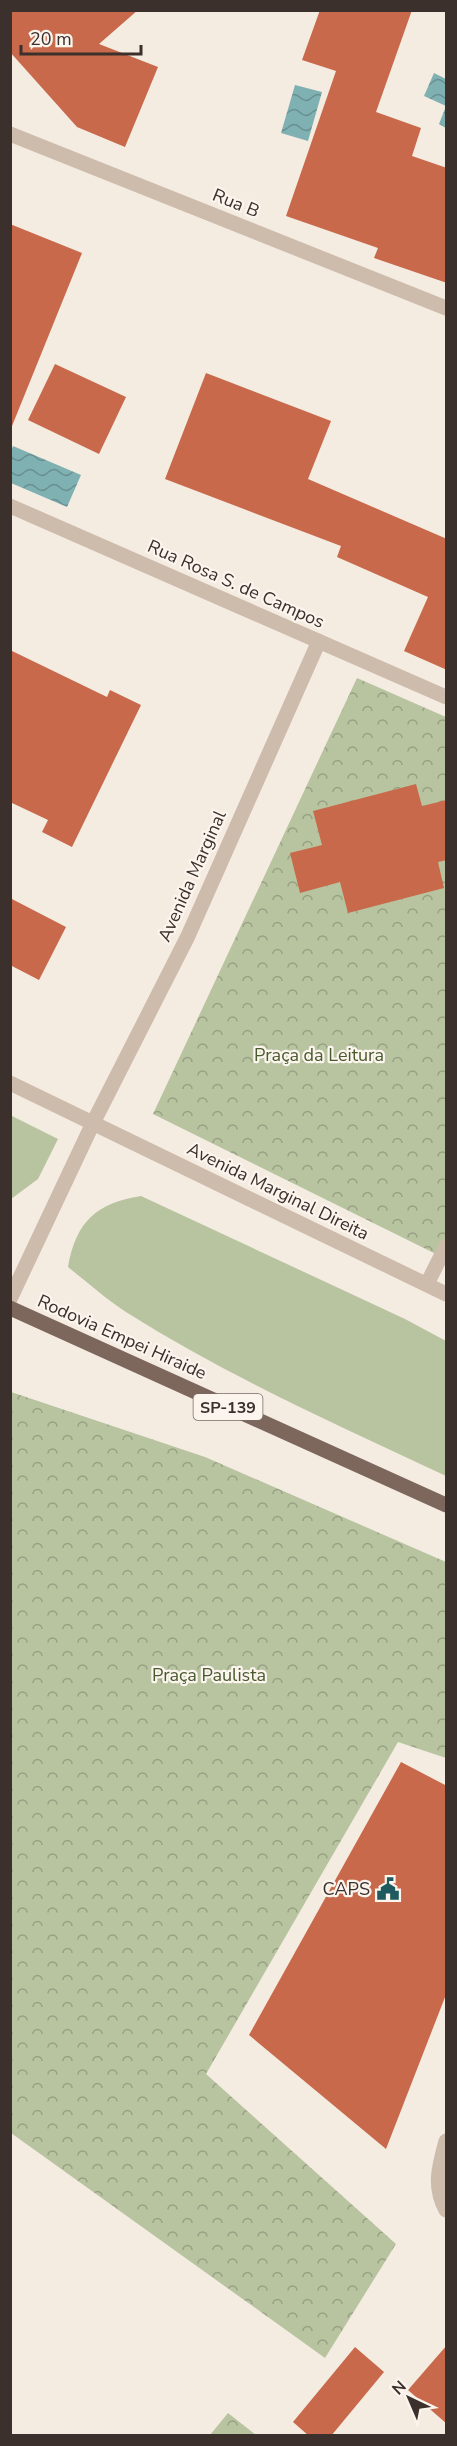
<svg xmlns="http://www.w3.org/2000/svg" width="457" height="2446" font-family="'Nunito Sans',sans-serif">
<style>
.grass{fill:#b8c4a0}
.park{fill:url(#park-crowns)}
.water{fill:url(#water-waves)}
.building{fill:#c8694b}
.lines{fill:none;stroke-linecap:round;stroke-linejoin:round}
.street{stroke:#cdbbac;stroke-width:15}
.primary{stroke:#7d675c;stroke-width:15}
.labels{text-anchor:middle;stroke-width:4.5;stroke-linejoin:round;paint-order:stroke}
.shield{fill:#fbf5ee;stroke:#756b66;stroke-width:1.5}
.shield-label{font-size:16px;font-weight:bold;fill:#3b302b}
.street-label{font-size:18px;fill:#3b302b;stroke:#fbf5ee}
.park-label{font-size:18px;fill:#4a5a2e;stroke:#fbf5ee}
.poi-label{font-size:18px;fill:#3b302b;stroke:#fbf5ee;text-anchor:end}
</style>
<defs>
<pattern id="park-crowns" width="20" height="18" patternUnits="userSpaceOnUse" patternTransform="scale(1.5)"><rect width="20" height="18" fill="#b8c4a0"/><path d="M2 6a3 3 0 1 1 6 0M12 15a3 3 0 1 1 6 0" fill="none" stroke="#97a083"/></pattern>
<pattern id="water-waves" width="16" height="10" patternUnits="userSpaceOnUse" patternTransform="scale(1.5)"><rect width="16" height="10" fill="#7fb0b2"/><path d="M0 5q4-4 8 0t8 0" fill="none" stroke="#699091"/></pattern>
</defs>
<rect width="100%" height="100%" fill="#f4ebe1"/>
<path class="grass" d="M10,1115L58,1139L38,1179L11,1199Z
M141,1196L405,1319L446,1341V1476C338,1425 227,1376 126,1312C106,1299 87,1282 68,1267C76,1222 96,1203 141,1196Z"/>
<path class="park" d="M357,678L446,717V1259L153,1114Z
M11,1392L205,1457L446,1562V1758L398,1742L206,2074L396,2244L325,2358L11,2133Z
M228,2413L256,2435H210Z"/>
<path class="water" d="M434,73L446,79V128L439,124L446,106L424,96Z
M295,85L322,92L308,141L281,133Z
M13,446L81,475L67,507L11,483V451Z"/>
<path class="building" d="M10,10H138L99,44L158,67L125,147L77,127L10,52Z
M320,10H412L376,112L421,128L412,156L447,168V283L374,258L378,248L286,216L336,71L302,60Z
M10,224L82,253L12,426H10Z
M55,364L126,397L99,454L28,420Z
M206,373L331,421L308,479L447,539V670L404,651L428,597L337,557L341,546L165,479Z
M10,650L107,697L110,690L141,705L72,847L42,832L48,820L10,802Z
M416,784L422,806L447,800V860L438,862L444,888L348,913L340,882L300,893L290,853L322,845L313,811Z
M10,898L66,927L39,980L10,965Z
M401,1762L447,1786V1992L386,2149L249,2035Z
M447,2345V2424L408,2390Z
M355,2347L384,2372L331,2436H309L293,2422Z"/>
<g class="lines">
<path class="street" d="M10,134L446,308
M10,506L446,697
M10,1083L446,1294
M427,1284L446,1246
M10,1299L93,1123L188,936L319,641
M446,2141C439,2166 433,2187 446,2210"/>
<path class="primary" d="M10,1308L446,1505"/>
</g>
<defs>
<g id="civic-bare" transform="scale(1.8)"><path d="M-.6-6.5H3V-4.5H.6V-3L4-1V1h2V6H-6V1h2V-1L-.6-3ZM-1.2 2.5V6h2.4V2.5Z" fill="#1f5a5e" stroke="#fbf5ee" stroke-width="2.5" paint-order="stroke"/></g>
</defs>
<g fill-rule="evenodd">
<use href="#civic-bare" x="388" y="1889"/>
</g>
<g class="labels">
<rect class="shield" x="193.5" y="1394" width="69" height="26" rx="4.5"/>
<g class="shield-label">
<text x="228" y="1413">SP-139</text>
</g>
<g class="street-label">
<text transform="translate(236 203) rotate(22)" y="6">Rua B</text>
<text transform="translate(236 584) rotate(24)" y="6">Rua Rosa S. de Campos</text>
<text transform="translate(192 876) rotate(-66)" y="6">Avenida Marginal</text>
<text transform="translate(278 1191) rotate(26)" y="6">Avenida Marginal Direita</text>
<text transform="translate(122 1337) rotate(24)" y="6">Rodovia Empei Hiraide</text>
</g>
<g class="park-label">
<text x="319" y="1061">Praça da Leitura</text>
<text x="209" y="1681">Praça Paulista</text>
</g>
<g class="poi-label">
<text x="370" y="1895">CAPS</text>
</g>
</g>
<rect width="457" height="2446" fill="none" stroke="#3b302b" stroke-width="24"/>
<g transform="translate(409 2398) rotate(316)" stroke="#fbf5ee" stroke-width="4.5" paint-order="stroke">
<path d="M0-4.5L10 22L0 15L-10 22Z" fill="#3b302b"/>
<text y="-9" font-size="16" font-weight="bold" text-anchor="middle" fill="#3b302b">N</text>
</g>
<path d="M21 45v9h120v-9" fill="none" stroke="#3b302b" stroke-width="3"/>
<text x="30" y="45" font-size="18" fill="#3b302b" stroke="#fbf5ee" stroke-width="4.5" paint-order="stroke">20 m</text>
</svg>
